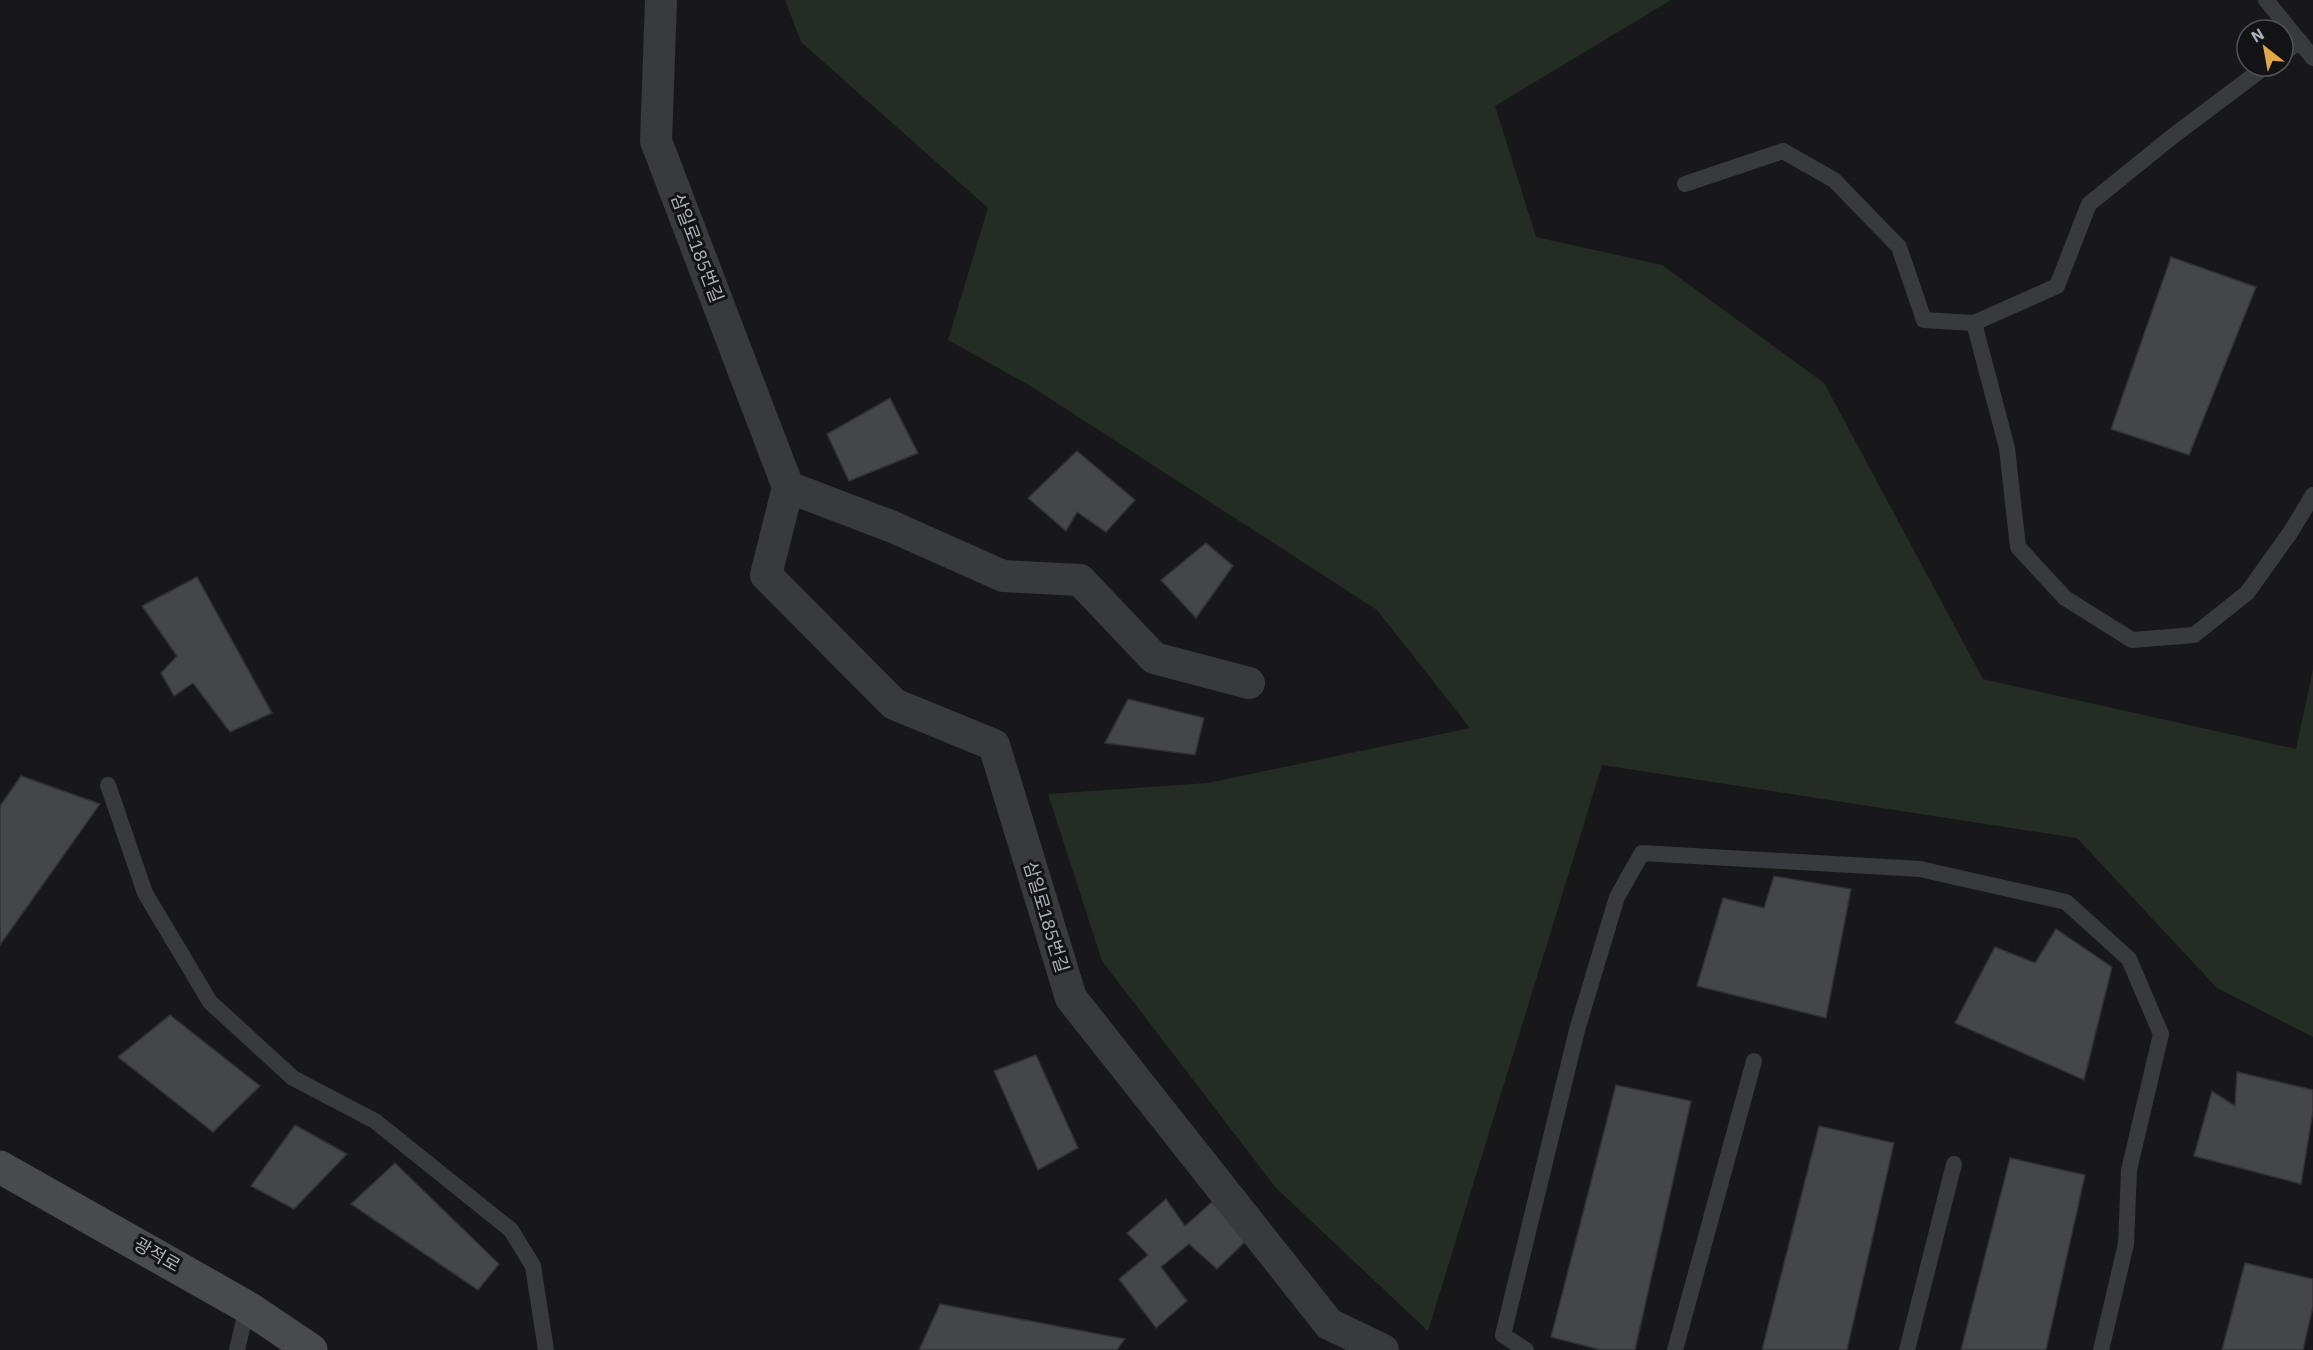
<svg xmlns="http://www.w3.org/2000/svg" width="2313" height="1350" font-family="'IBM Plex Sans','Noto Sans KR',sans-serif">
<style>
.green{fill:#242c25}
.building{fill:#45464a;stroke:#323236;stroke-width:1.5}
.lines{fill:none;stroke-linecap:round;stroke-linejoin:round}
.service{stroke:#393a3e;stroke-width:16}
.minor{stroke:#393a3e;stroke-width:32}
.secondary{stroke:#484a4e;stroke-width:33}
.labels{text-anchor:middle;stroke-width:6;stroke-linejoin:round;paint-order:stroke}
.street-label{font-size:18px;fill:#acb0b8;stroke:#131315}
</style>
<rect width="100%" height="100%" fill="#18181a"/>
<path class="green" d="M785,0H1671L1495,106L1536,237L1662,265L1824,383L1983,679L2296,749L2313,669V1037L2217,988L2077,838L1602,765L1428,1331L1276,1188L1102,961L1048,794L1208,783L1470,728L1377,610L1029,385L948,340L988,208L801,42Z"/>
<path class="building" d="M2171,257L2256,287L2189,455L2111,429Z
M890,398L918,453L849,481L827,434Z
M1077,451L1135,500L1106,532L1077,512L1066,531L1028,498Z
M1206,543L1233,566L1196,618L1161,580Z
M197,577L272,713L230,732L193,683L174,696L161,673L177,656L142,606Z
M1128,699L1204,718L1195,755L1105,743Z
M21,776L100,804L0,945V806Z
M1774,876L1851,889L1826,1018L1697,986L1723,898L1764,908Z
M2056,929L2112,967L2084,1080L1955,1023L1995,947L2035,963Z
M170,1015L260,1086L213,1132L118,1057Z
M1036,1055L1078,1148L1038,1170L994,1071Z
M2237,1072L2313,1090V1111L2301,1184L2194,1156L2212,1091L2235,1106Z
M1616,1085L1691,1101L1635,1350H1601L1551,1337Z
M295,1125L347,1154L294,1209L251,1186Z
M1819,1126L1894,1143L1847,1350H1762Z
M2010,1158L2085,1175L2046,1350H1961Z
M395,1163L499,1264L478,1290L351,1204Z
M1166,1199L1185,1226L1212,1202L1248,1239L1217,1269L1189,1244L1161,1267L1187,1301L1156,1328L1119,1279L1148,1255L1127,1233Z
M2245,1263L2313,1279V1307L2303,1350H2222Z
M940,1304L1125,1339L1117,1350H919Z"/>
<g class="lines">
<path class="service" d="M2266,0L2313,58
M2283,54L2300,41
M1685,184L1783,151L1834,180L1899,247L1924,320L1974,323L2057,286L2089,204L2173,136L2266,66
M1974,323L2007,448L2018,547L2065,598L2132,640L2194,635L2247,593L2290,533L2313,495
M108,785L145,893L210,1002L293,1078L375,1121L511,1230L533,1266L546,1350
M237,1350L247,1307
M1526,1350L1503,1335L1577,1030L1617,897L1642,853L1920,869L2066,902L2129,959L2161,1034L2129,1170L2126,1244L2101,1350
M1675,1350L1754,1061
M1907,1350L1954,1164"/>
<path class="minor" d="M661,0L656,141L788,487L766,575L894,704L994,745L1071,998L1329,1324L1383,1350
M788,487L893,527L1003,576L1080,580L1154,658L1249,683"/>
<path class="secondary" d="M0,1167L247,1307L311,1350"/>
</g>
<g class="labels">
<g class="street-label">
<text transform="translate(697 248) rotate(69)" y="6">삼일로185번길</text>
<text transform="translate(1046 917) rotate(73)" y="6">삼일로185번길</text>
<text transform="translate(157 1255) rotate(30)" y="6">광적로</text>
</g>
</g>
<g transform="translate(2265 48) rotate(329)"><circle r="28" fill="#131315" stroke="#505256" stroke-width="1.5"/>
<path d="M0-4.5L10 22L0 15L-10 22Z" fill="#e1a749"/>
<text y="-9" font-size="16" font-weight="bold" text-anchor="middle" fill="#acb0b8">N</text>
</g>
</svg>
